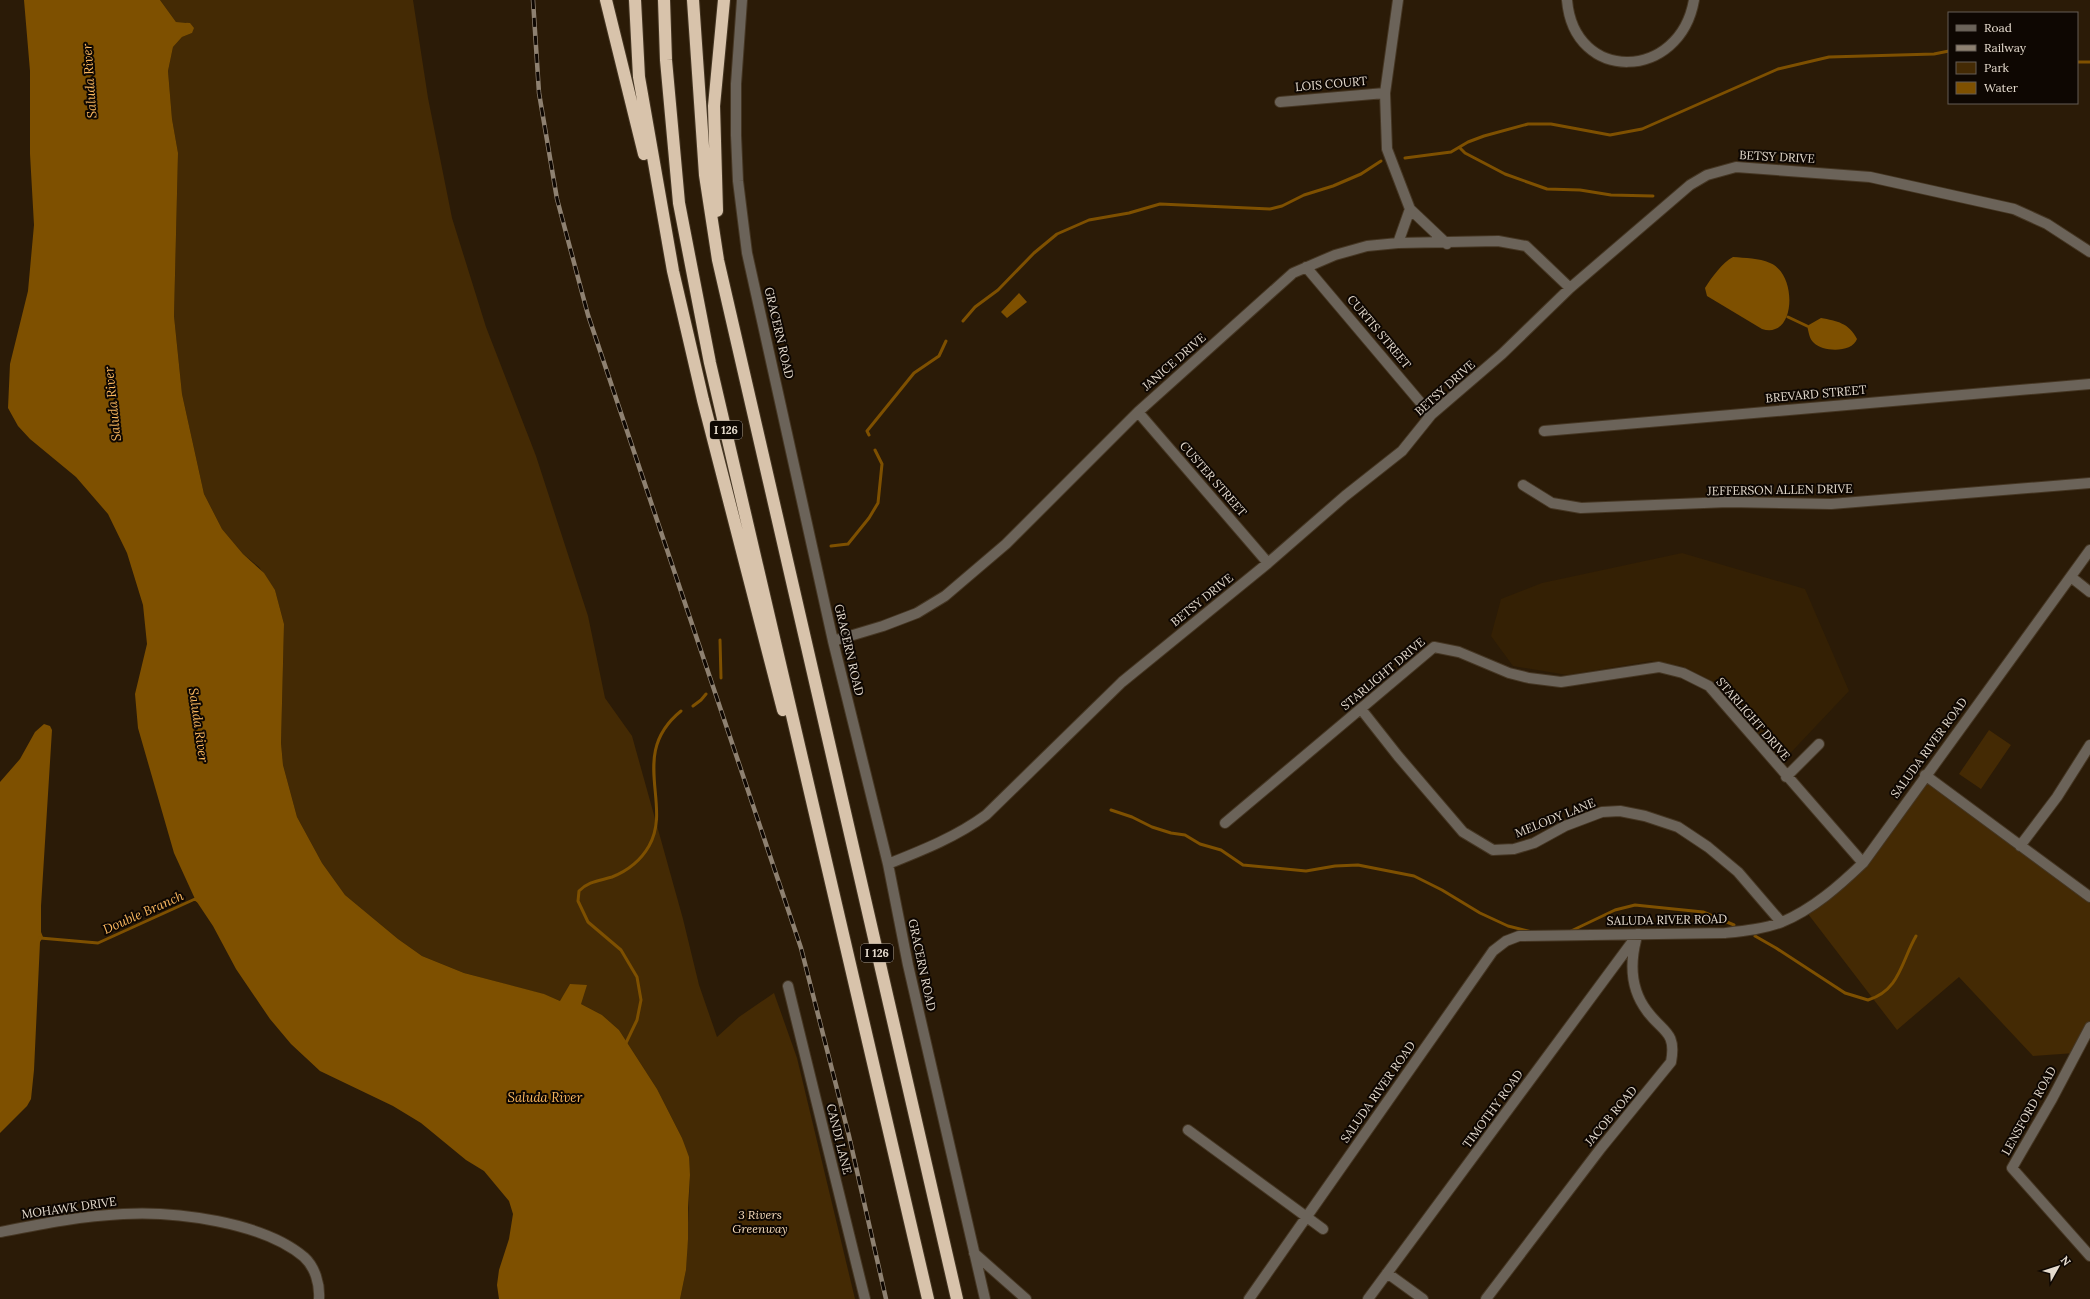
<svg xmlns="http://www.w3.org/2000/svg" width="2090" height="1299" font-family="Lora,serif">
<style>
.built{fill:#342004}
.green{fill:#442a04}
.water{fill:#7e5000}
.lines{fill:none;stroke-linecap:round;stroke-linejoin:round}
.stream{stroke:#7e5000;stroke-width:3}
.minor-casing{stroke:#453623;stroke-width:12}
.highway-casing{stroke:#453623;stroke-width:14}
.minor{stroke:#6b6359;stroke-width:10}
.highway{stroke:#d8c3ab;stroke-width:12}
.rail-casing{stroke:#8e8171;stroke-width:4.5}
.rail{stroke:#0e0702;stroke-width:3;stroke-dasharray:9;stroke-linecap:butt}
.labels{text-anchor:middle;stroke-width:4;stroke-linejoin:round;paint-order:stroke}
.shield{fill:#0e0702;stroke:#a49b91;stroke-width:1}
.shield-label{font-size:11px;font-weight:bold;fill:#e5dbce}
.street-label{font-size:12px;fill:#e5dbce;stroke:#0e0702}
.park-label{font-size:12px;font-style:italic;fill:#f8ddbc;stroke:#0e0702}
.water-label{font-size:13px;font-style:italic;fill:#fbb85f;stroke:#0e0702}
</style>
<rect width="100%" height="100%" fill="#2b1b07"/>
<path class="built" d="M1682,553L1805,589L1849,691L1781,763L1716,683L1682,666L1651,661L1567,675L1513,666L1491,636L1501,599L1542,583Z"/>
<path class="green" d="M160,0H413L428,98L452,218L486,327L536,456L588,616L605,698L632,736L683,919L699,985L717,1037L739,1017L774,993L797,1058L855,1299H680L686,1270L690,1175L682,1138L657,1089L619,1030L602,1015L581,1004L560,1001L543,994L464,973L422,956L398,939L345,895L322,863L297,817L283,765L281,743L284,624L275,590L259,567L243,554L222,529L204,494L182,394L174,316L178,153L172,119L168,71L173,47L182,37L192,33L186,22H176Z
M1989,730L2011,745L1981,789L1959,774Z
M1925,775L2090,897V1028L2075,1053L2033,1056L1959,977L1897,1030L1805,910L1845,880Z"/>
<path class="water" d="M24,0H160L176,22L190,23L194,28L192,33L182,37L173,47L168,71L172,119L178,153L174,316L182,394L204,494L222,529L243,554L264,573L275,590L284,624L281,743L283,765L297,817L322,863L345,895L398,939L422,956L464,973L544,994L560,1001L570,984L587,985L581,1004L602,1015L619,1030L657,1089L682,1138L689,1157L690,1175L688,1208V1239L686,1270L680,1299H499L497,1285L499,1270L509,1239L513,1214L509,1201L484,1171L466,1160L421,1123L393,1106L320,1071L291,1044L270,1019L236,969L213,926L195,899L174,853L138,728L135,694L147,644L143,605L127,553L108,514L76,477L30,439L18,426L8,408L10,364L28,291L34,225L30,154V71Z
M1733,257C1745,258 1759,258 1770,263C1798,274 1796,340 1762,329L1707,296L1705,288C1712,277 1722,263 1733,257Z
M1019,293L1027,302L1007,318L1001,312Z
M1821,318C1837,321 1849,323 1857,339C1852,353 1823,352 1814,343C1809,339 1809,332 1807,326Z
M44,724L50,726L52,730L41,906V932L43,937L40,942L34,1070L31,1099L27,1106L0,1133V782L20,759L35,732Z"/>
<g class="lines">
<path class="stream" d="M2077,62H2090
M1460,148L1465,153L1505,174L1547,189L1580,190L1611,195L1653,196
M1405,158L1451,152L1468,142L1484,136L1528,124H1551L1610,135L1642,129L1778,69L1829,57L1934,54L1949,51
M1788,317L1807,326
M963,321L975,307L998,290L1034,253L1057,234L1089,220L1129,213L1160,204L1270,209L1282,206L1304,195L1333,186L1361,174L1381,161
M869,435L867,431L914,373L939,356L946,341
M831,546L848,544L869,518L878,503L882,464L875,450
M720,640L721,678
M693,706L701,700L706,694
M1111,810L1132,817L1152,827L1171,833L1185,835L1200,844L1221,850L1243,865L1306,871L1335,866L1358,865L1414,876L1442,890L1480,913L1508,926L1532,932
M1571,931L1615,910L1635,905L1703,912L1734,925
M1755,936L1776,948L1845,993L1868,1000C1900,990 1901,962 1916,936
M40,938L98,943L195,899L198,901
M624,1047L637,1020L641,1000L637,977L621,950L588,922L578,901L579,891C589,881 599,881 612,877C627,871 641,860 649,846C673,804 628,754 681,711"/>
<g class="minor-casing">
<path id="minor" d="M742,0L736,84V135L738,181L747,253L833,641L888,864L908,965L985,1299
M1398,0L1385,93L1387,149L1410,209L1447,244
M1567,0C1574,84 1680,81 1694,0
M1280,102L1385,93
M1398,243L1410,209
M1306,267L1431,415
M1138,412L1268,563
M1544,431L2090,384
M1523,485L1552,503L1581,508L1728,502L1831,504L2090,483
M2071,577L2090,592
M833,641L883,626L917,613L945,596L1006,544L1138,412L1293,273L1335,255L1367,246L1398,243L1498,241L1526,246L1570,288
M1361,709L1398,756L1463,832L1493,850L1514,849L1534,843L1565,826L1602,812L1620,811L1645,816L1678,827L1708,847L1738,872L1781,922
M1925,775L2090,897
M1786,777L1819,744
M1225,823L1434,647L1459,652L1509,673L1529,678L1561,682L1659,667L1683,673L1709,686L1863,863
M2020,846L2057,797L2090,745
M888,864C923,850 956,837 986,815L1122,682L1268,563L1345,496L1402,451L1431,415L1502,354L1570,288L1690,185L1707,175L1736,167L1870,177L2014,209L2047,224L2090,252
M788,986L865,1299
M2090,1027L2052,1099L2012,1168L2090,1256
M1188,1130L1323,1229
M0,1232C41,1224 81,1216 123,1214C175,1211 263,1222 304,1257C315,1267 320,1284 319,1299
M974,1253L1026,1299
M1387,1273L1423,1299
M1249,1299L1493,951L1506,941L1519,936L1725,933C1744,931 1764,929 1782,922C1813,909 1839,886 1863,863L2090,550
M1368,1299L1638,934
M1486,1299L1601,1148L1671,1062C1677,1031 1662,1032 1647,1011C1631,990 1630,964 1636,940"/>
</g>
<g class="highway-casing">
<path id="highway" d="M606,0L644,154
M635,0L639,77L673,271L703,400L783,710
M664,0L666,60L679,203L710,363L928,1299
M693,0L705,175L718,260L957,1299
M717,211L714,106L724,0"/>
</g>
<use href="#minor" class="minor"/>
<use href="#highway" class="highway"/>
<g class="rail-casing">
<path id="rail" d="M533,0L539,93L557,199L588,315L801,948L849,1136L886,1299"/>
</g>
<use href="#rail" class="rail"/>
</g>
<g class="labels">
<g class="shield">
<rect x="710" y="421" width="32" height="18" rx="3"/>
<rect x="861" y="944" width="32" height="18" rx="3"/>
</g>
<g class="shield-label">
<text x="726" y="434">I 126</text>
<text x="877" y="957">I 126</text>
</g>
<g class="street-label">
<text transform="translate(1331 84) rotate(-5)" y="4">LOIS COURT</text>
<text transform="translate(1777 157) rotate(3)" y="4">BETSY DRIVE</text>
<text transform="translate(1379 332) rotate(50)" y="4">CURTIS STREET</text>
<text transform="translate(779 333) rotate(77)" y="4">GRACERN ROAD</text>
<text transform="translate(1174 362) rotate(-41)" y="4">JANICE DRIVE</text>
<text transform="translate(1445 388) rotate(-42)" y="4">BETSY DRIVE</text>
<text transform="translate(1816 394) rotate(-5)" y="4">BREVARD STREET</text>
<text transform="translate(1213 479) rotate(49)" y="4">CUSTER STREET</text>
<text transform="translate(1780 490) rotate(-1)" y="4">JEFFERSON ALLEN DRIVE</text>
<text transform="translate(1202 600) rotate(-39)" y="4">BETSY DRIVE</text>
<text transform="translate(849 650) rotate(77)" y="4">GRACERN ROAD</text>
<text transform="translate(1383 674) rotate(-40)" y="4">STARLIGHT DRIVE</text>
<text transform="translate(1753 719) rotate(49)" y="4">STARLIGHT DRIVE</text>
<text transform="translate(1929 748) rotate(-54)" y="4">SALUDA RIVER ROAD</text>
<text transform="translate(1555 818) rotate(-22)" y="4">MELODY LANE</text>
<text transform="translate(1667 920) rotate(-1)" y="4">SALUDA RIVER ROAD</text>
<text transform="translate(922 965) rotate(78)" y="4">GRACERN ROAD</text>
<text transform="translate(1378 1092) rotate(-55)" y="4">SALUDA RIVER ROAD</text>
<text transform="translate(1493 1109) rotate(-54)" y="4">TIMOTHY ROAD</text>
<text transform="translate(2029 1111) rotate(-61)" y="4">LENSFORD ROAD</text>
<text transform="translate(1611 1116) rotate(-50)" y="4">JACOB ROAD</text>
<text transform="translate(839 1139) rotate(76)" y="4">CANDI LANE</text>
<text transform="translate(69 1208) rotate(-8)" y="4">MOHAWK DRIVE</text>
</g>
<g class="park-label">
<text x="760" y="1219">3 Rivers<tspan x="760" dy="14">Greenway</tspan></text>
</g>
<g class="water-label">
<text transform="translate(89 81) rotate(-94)" y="5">Saluda River</text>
<text transform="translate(112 404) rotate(-96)" y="5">Saluda River</text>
<text transform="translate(199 725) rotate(82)" y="5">Saluda River</text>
<text transform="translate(143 912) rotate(-24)" y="5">Double Branch</text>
<text x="545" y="1102">Saluda River</text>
</g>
</g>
<rect x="1948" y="12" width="130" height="92" fill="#0e0702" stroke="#645c54"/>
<rect x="1956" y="25" width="20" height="6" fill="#6b6359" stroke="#645c54"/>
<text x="1984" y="32" font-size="12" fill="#e5dbce">Road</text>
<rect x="1956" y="45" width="20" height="6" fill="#8e8171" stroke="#645c54"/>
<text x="1984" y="52" font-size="12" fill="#e5dbce">Railway</text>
<rect x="1956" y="62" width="20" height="12" fill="#442a04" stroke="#645c54"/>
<text x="1984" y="72" font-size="12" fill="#e5dbce">Park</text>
<rect x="1956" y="82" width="20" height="12" fill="#7e5000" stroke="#645c54"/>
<text x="1984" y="92" font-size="12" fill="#e5dbce">Water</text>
<g transform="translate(2058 1267) rotate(51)" stroke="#0e0702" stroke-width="3" paint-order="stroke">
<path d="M0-3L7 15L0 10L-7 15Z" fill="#e5dbce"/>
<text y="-6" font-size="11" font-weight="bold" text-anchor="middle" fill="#e5dbce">N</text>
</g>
</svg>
